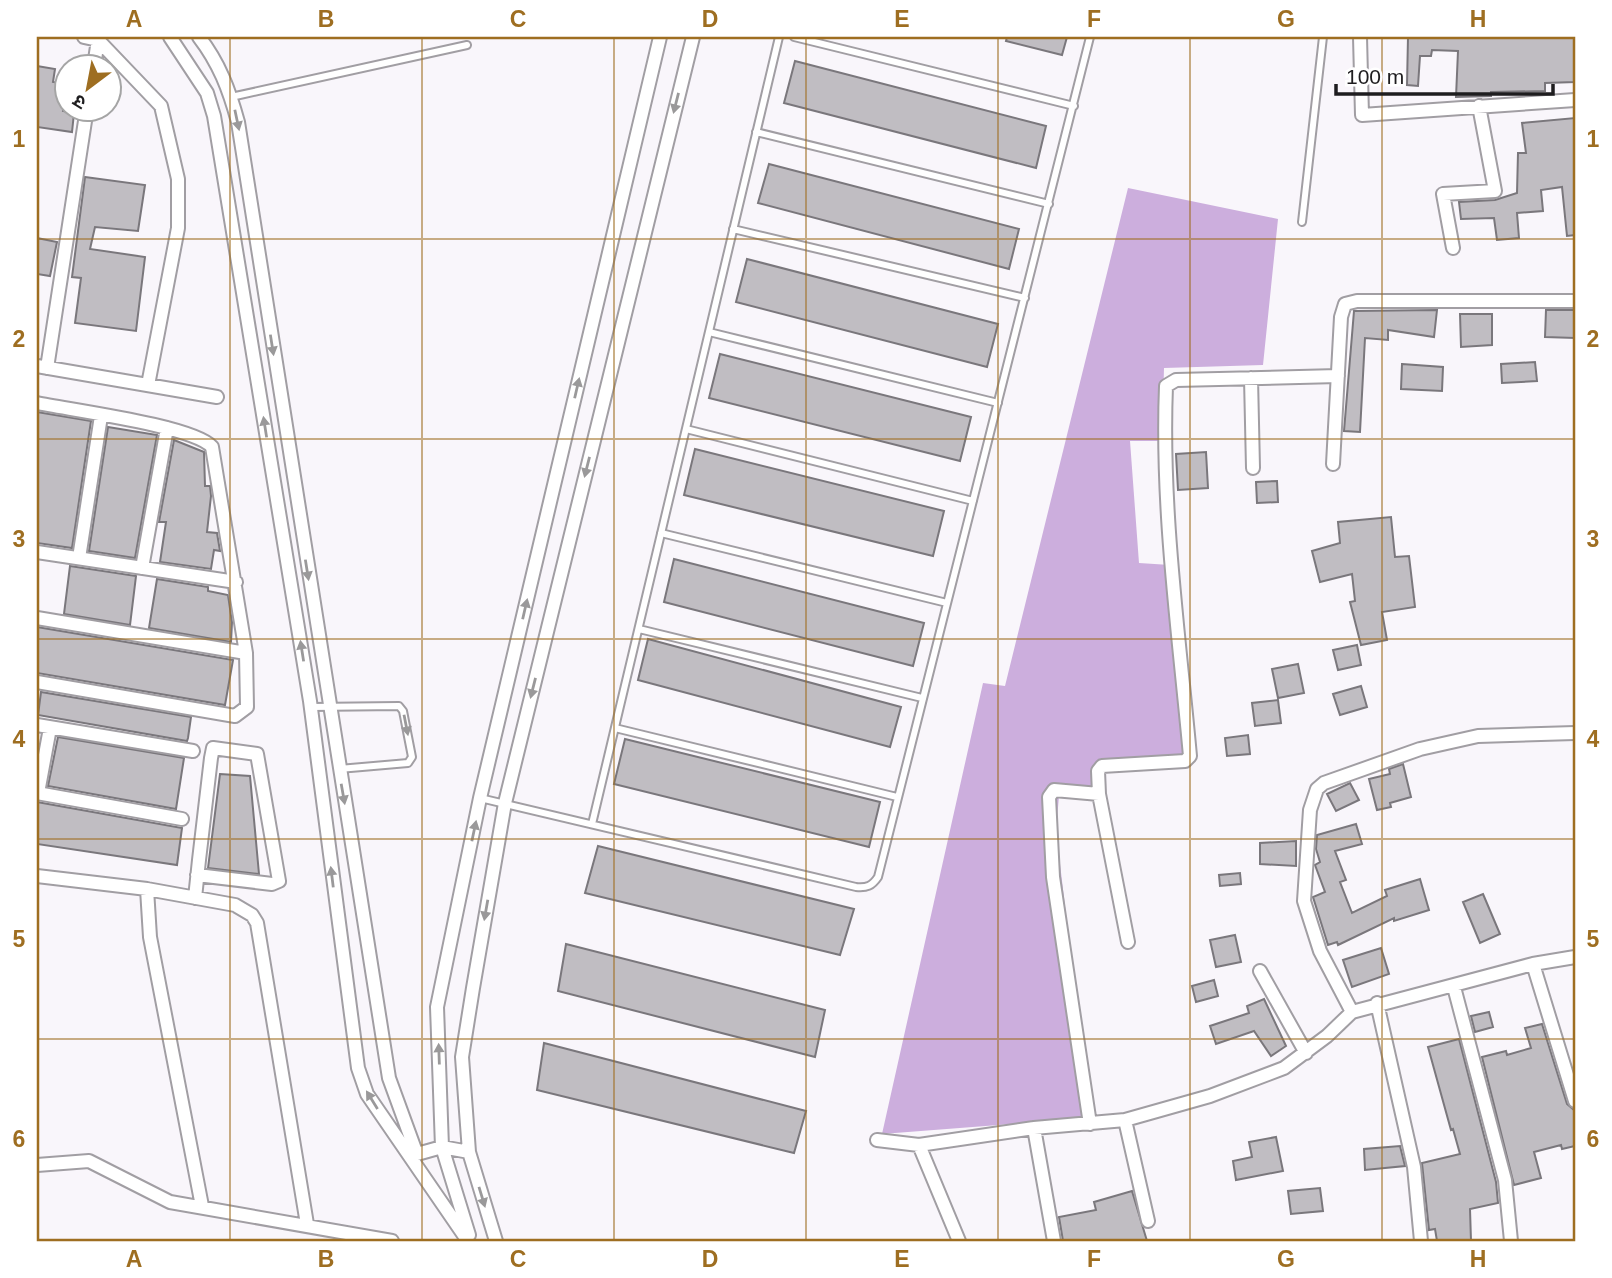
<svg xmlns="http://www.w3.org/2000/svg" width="1612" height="1278" font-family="Arial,'Noto Sans Devanagari',sans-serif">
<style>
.water{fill:#ccaedd}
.building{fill:#c0bdc2;stroke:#7a777c;stroke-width:2}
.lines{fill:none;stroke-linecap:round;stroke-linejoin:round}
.lane-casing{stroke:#a19ea3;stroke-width:10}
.street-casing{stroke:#a19ea3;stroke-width:16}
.lane{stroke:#fff;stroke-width:6}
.street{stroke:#fff;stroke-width:12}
.oneway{fill:#9a999a}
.grid{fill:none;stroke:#9e6e21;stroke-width:2;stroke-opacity:0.55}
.neatline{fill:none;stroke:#9e6e21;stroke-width:2.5}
.grid-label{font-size:23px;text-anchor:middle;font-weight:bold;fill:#9e6e21}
</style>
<rect width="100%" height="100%" fill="#f9f6fb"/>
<path class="water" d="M1128,188L1278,219L1263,365L1164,368L1162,441H1130L1139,563L1170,565L1194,763L1092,770L1097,798L1059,796L1056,830L1090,1118L882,1134L983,683L1005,686Z"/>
<path class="building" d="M1007,37H1067L1062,55L1006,41Z
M1408,37H1575V82L1545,83V91L1491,92V96L1456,97L1458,51L1432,50L1431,56H1420L1418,86L1407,85Z
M795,61L1046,126L1036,168L784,103Z
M37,66L55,69L53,82L66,84L63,111L74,113L72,132L37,127Z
M1575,118V235L1567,236L1562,187L1541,190L1543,211L1517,213L1519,238L1497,240L1494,218L1461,219L1459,202L1495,200L1517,193L1518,153H1526L1522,123Z
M769,164L1019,229L1009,269L758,203Z
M85,177L145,185L138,231L95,227L90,249L145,257L136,331L75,323L81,278L72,277Z
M37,238L57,242L50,276L37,274Z
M747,259L998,324L987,367L736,302Z
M1437,310L1434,337L1388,330V340L1365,338L1360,432L1344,431L1354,311Z
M1546,310H1575V338L1545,337Z
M1460,314H1492V345L1461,347Z
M720,354L971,417L960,461L709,398Z
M1535,362L1537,381L1502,383L1501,364Z
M1402,364L1443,367L1442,391L1401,389Z
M37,412L91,421L72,548L37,543Z
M108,427L157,435L135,558L89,551Z
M174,440L204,452L205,486H210L211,496L207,532L217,533L220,551L214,550L211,569L160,562L166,522H159Z
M695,449L944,511L933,556L684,495Z
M1206,452L1208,488L1178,490L1176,454Z
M1277,481L1278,502L1257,503L1256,482Z
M1391,517L1395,557L1409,556L1415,607L1382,612L1387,640L1361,645L1350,602L1355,601L1352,574L1320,582L1312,551L1340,543L1338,522Z
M674,559L924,623L913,666L664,602Z
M70,566L136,576L130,625L64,614Z
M157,579L208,587V591L228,595L232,622L231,642L149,628Z
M37,627L233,660L225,705L37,673Z
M648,639L901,707L890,747L638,680Z
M1357,645L1361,665L1338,670L1333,650Z
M1298,664L1304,693L1278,698L1272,669Z
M1361,686L1367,707L1340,715L1333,694Z
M41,692L191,717L188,738L187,741L38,715Z
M1278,700L1281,723L1255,726L1252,703Z
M1248,735L1250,754L1227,756L1225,738Z
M58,737L184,758L176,809L48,786Z
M625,739L880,802L869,847L614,784Z
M1403,764L1411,797L1390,803L1391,807L1377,810L1369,779L1390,774L1389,769Z
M220,774L250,776L259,874L208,868Z
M1350,783L1359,800L1336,811L1327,794Z
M37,802L182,828L177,865L37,844Z
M1356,824L1362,844L1335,851L1346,880L1340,882L1352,913L1387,896L1385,890L1420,879L1429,910L1394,921V918L1338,945L1337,942L1328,945L1313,897L1325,892L1315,865L1320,862L1316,849L1317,835Z
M1296,841V866L1260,864V843Z
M598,846L854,909L840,955L585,893Z
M1240,873L1241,884L1220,886L1219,875Z
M1483,894L1500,934L1480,943L1463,902Z
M1235,935L1241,962L1216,967L1210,940Z
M566,944L825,1010L815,1057L558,991Z
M1381,948L1389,974L1352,987L1343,960Z
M1214,980L1218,996L1196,1002L1192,986Z
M1264,999L1286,1046L1271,1056L1254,1031L1216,1044L1210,1026L1249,1013L1247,1006Z
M1489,1012L1493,1027L1475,1032L1471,1016Z
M1542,1024L1567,1104L1574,1110L1575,1146L1562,1149L1561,1145L1534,1152L1541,1178L1514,1185L1482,1057L1506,1051L1507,1055L1531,1048L1525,1028Z
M1459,1039L1496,1182L1498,1203L1470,1209L1471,1241H1437L1435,1229L1429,1230L1422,1163L1460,1154L1453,1129L1451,1130L1428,1047Z
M544,1043L806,1111L794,1153L537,1090Z
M1276,1137L1283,1171L1236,1180L1233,1161L1252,1157L1249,1142Z
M1400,1146L1405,1166L1365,1170L1364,1149Z
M1320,1188L1323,1211L1291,1214L1288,1191Z
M1132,1191L1147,1241H1063L1059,1217L1096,1210L1094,1202Z"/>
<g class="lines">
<g class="lane-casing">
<path id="lane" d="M794,37L1074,106
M231,97L467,45
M756,132L1049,204
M1302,222L1323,37
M733,229L1025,298
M709,332L998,403
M686,429L973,501
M661,533L947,603
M639,629L922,698
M311,707L399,706L403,711L412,757L408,763L339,769
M615,728L897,797
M480,798L856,887C867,888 872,886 878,877L1090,37
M592,824L779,37"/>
</g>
<g class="street-casing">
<path id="street" d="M84,37L98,40L161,106L178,179V228L148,385
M170,37L207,93L214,116L310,701L358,1068L367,1094L468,1241
M199,37C219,63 229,89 238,122L389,1078L416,1152
M1360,37L1362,115L1575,100
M94,66L98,40
M1453,248L1443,194L1495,191L1479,106
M37,366L217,397
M47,368L87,108
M1251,378L1253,468
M37,403C70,410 194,426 212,447L246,653L247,707L235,716L37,682
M1333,464L1341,317L1345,304L1357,301H1575
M37,552L236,582
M79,558L101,416
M142,568L167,428
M37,618L246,653
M37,725L193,751
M37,793L182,819
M38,793L50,728
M37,876L147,889L235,905L252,915L257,923L307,1224
M147,889L150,937L202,1206
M195,898L199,860L211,758L213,748L257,754L279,881L272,884L197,875
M1128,942L1099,794L1098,771L1102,766L1185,761L1190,756C1179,634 1161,509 1166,386L1176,380L1338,376
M1533,964L1575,1101
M1260,971L1306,1053
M1454,987L1505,1180L1511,1241
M1377,1003L1414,1167L1421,1241
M1352,1012L1320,951L1304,901L1310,810L1317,789L1324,783L1420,749L1478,736L1575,733
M1125,1120L1148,1221
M1090,1124L1053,877L1049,797L1054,790L1099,794
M1034,1128L1054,1241
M877,1140L919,1145L1034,1128L1125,1120L1210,1096L1284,1068L1327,1036L1352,1012L1533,964L1575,957
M919,1145L959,1241
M410,1156L442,1147L469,1152
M37,1165L89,1161L170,1202L392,1241
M469,1235L442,1147L437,1007L480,798L660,37
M496,1241L469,1152L462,1057L473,988L505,803L693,37"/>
</g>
<use href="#lane" class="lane"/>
<use href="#street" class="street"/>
</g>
<defs><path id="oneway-solid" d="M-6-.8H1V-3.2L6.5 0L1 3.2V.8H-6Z" transform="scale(1.75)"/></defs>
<g class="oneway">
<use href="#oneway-solid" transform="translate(676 103) rotate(104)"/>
<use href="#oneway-solid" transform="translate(237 120) rotate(78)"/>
<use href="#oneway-solid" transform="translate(272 345) rotate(81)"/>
<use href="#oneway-solid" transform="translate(577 388) rotate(-77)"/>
<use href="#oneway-solid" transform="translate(265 427) rotate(-99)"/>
<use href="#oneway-solid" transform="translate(587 467) rotate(104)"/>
<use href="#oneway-solid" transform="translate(307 570) rotate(81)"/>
<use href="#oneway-solid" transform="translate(525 609) rotate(-77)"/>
<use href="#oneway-solid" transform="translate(302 651) rotate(-99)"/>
<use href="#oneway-solid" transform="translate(533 688) rotate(104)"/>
<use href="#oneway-solid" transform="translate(406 725) rotate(79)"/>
<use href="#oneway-solid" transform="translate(343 794) rotate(80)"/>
<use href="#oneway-solid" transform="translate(474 831) rotate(-78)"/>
<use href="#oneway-solid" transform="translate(332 877) rotate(-97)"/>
<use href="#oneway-solid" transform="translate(486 910) rotate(100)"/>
<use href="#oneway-solid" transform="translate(439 1054) rotate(-92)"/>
<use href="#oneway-solid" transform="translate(372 1100) rotate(-122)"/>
<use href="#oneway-solid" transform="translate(482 1197) rotate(73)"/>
</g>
<path class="grid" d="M230,37V1241M422,37V1241M614,37V1241M806,37V1241M998,37V1241M1190,37V1241M1382,37V1241M37,239H1575M37,439H1575M37,639H1575M37,839H1575M37,1039H1575"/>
<rect width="1612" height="1278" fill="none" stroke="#ffffff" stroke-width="77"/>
<g transform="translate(88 88) rotate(212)"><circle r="33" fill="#ffffff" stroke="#a5a5a5" stroke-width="2"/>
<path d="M0-5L12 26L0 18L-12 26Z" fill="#9e6e21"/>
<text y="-10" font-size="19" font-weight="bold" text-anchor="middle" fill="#1e1d1f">उ</text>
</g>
<path d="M1336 84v10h217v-10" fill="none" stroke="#1e1d1f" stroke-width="3.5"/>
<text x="1346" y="84" font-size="21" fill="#1e1d1f" stroke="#ffffff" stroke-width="5" paint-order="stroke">100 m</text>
<rect x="38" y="38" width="1536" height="1202" class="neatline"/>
<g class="grid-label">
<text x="134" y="27">A</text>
<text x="326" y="27">B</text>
<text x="518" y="27">C</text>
<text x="710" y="27">D</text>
<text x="902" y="27">E</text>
<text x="1094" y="27">F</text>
<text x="1286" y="27">G</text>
<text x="1478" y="27">H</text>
<text x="19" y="147">1</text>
<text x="1593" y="147">1</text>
<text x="19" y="347">2</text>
<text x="1593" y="347">2</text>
<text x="19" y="547">3</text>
<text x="1593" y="547">3</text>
<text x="19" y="747">4</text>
<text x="1593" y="747">4</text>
<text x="19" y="947">5</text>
<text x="1593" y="947">5</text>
<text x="19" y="1147">6</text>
<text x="1593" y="1147">6</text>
<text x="134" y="1267">A</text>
<text x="326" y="1267">B</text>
<text x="518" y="1267">C</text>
<text x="710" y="1267">D</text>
<text x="902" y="1267">E</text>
<text x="1094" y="1267">F</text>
<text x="1286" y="1267">G</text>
<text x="1478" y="1267">H</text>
</g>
</svg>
